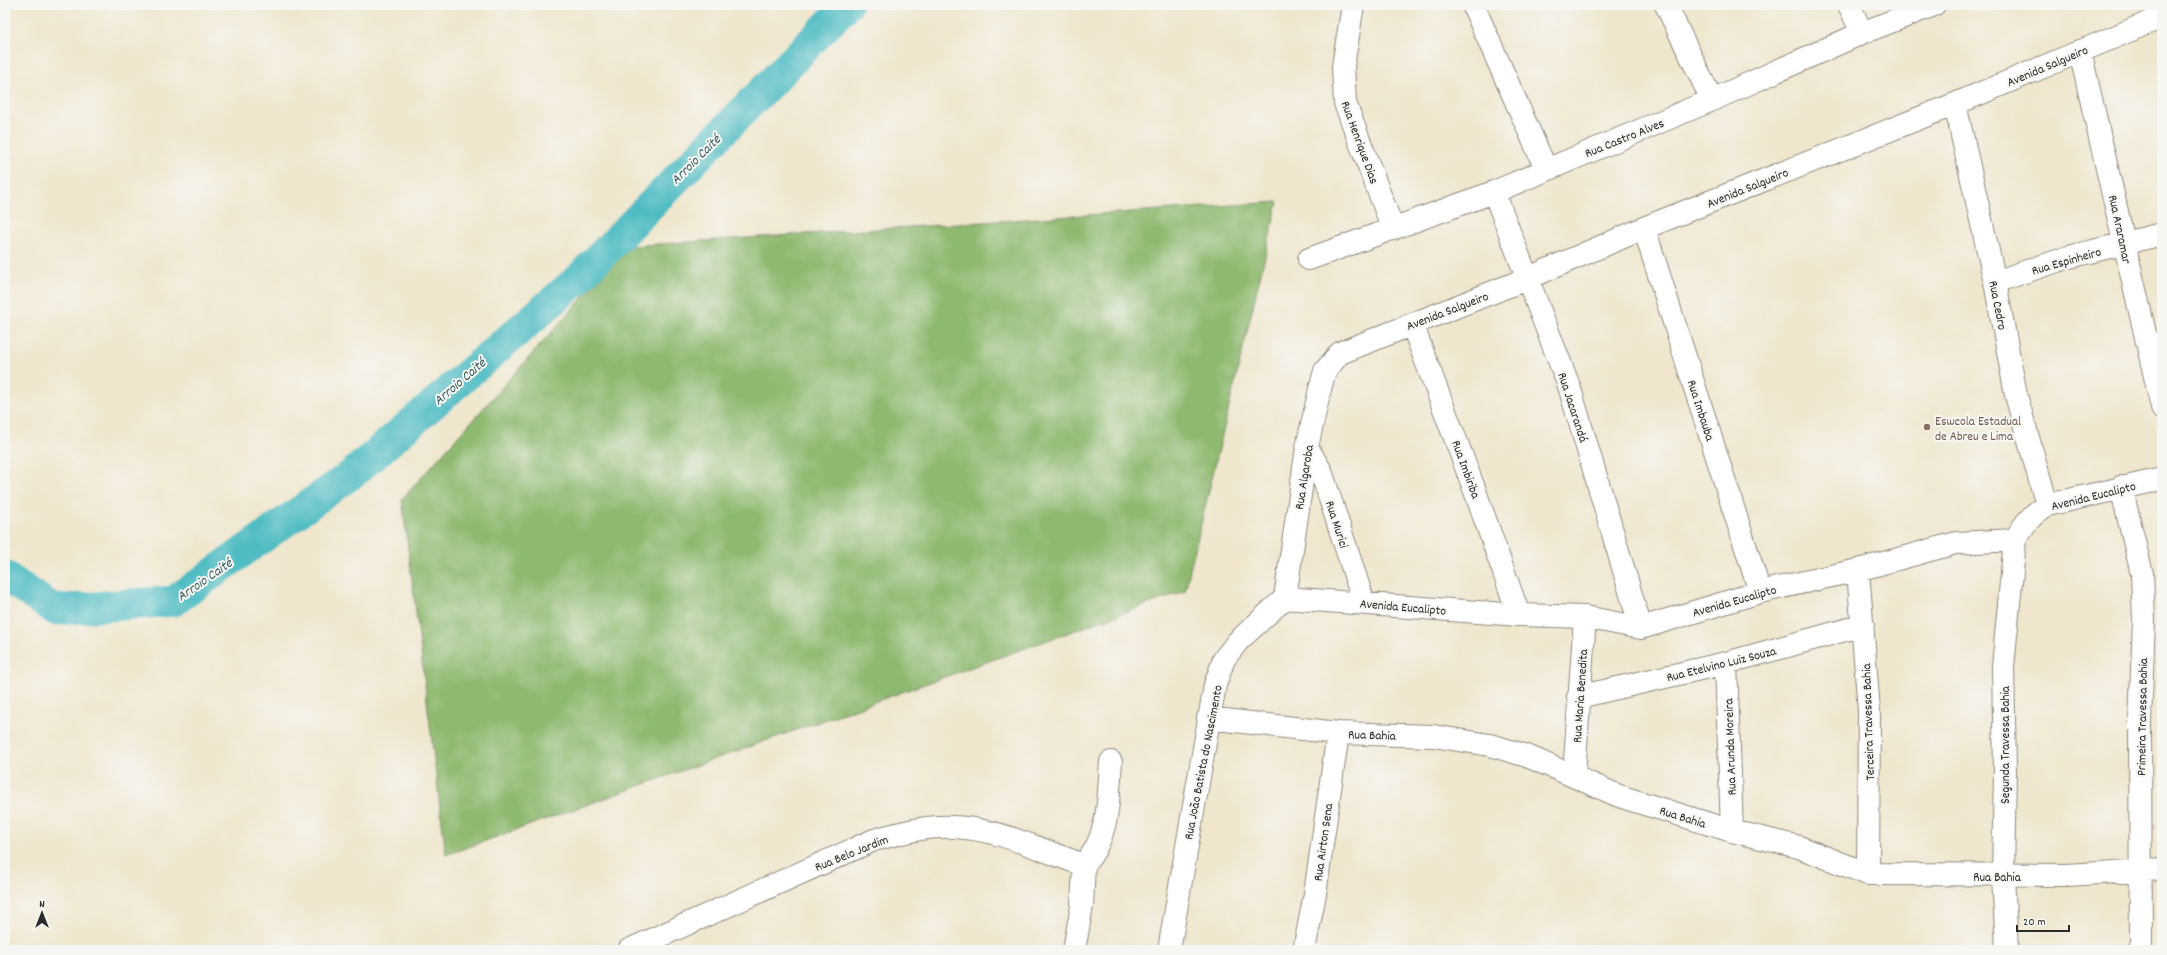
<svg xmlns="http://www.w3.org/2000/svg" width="2167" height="955" font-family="Dekko,sans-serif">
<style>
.forest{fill:#8fb970;stroke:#5d724e}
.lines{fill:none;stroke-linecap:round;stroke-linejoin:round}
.river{stroke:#4ebcc3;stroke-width:31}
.minor-casing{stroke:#8d887c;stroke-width:24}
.minor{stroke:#fff;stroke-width:22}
.education-dot{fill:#8d6e63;stroke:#f6f6f2;stroke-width:1.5}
.labels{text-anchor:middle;stroke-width:4;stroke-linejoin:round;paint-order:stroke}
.street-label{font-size:13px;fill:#2b2b2b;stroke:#f6f6f2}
.education-label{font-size:13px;fill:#785e54;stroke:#f6f6f2;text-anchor:start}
.water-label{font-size:14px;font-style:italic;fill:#375e60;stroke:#f6f6f2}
</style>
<rect width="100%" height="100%" fill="#f6f6f2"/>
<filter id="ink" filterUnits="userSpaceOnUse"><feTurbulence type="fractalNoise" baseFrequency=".025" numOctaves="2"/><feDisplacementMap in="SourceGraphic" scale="8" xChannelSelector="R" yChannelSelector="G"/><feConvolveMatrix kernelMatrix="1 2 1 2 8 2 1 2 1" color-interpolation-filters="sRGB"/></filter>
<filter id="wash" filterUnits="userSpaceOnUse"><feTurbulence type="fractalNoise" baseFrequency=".012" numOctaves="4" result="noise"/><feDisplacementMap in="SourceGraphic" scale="16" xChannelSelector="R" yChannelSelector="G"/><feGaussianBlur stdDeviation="0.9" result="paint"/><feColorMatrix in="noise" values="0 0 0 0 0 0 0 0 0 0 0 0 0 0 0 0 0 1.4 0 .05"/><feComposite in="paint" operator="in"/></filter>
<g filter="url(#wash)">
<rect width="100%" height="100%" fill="#efe6cd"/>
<path class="forest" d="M1278,202L1185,591L446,855L402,499L629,246Z"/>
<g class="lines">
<path class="river" d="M5,576L55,610L174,601L352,474L577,280L847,5"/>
</g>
</g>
<g filter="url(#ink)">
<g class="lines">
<g class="minor-casing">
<path id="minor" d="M1353,5L1343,66L1345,103L1393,229
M1473,5L1546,169
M1666,5L1712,100
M1849,5L1862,33
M2080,51L2162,407
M1955,104L1995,282L2016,395L2047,505
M1494,192L1569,386L1641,628
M1644,228L1760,592
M1309,259L1494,192L1712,100L1862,33L1934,5
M1995,282L2069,257L2162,234
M1412,324L1475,491L1519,615
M1307,447L1321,471L1364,603
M2121,487L2142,574L2144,620L2140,723L2141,950
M1858,570L1869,711L1868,874
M1285,598L1307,447L1320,389L1325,371L1340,353L1526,279L1644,228L1955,104L2162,17
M1285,598L1519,615L1585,617L1641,628L1760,592L1858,570L1956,543L2015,540C2024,524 2032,514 2047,505L2162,479
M1726,663L1732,831
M1578,697L1726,663L1863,625
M1208,718L1338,733L1433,736L1490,745L1527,756L1619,796L1732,831L1799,847L1868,874L2067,875L2162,869
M1574,775L1585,617
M1084,865C1110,836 1108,799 1111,762
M629,950L874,840C900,833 927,825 955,827C999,829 1043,851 1084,865
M1074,950L1082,906L1084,865
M1169,950L1215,685L1224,659L1238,641L1285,598
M1304,950L1315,894L1338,733
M2007,950L2003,876L2005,770L2003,667L2015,540"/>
</g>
<use href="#minor" class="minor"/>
</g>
</g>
<circle class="education-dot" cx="1927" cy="427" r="4"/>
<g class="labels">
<g class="street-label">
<text transform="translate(2047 65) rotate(-23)" y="5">Avenida Salgueiro</text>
<text transform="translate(1624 137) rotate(-22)" y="5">Rua Castro Alves</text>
<text transform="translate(1361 142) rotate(70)" y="5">Rua Henrique Dias</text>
<text transform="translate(1747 187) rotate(-22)" y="5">Avenida Salgueiro</text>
<text transform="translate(2121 229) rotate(78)" y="5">Rua Araramar</text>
<text transform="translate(2066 260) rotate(-16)" y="5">Rua Espinheiro</text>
<text transform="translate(1999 305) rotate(79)" y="5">Rua Cedro</text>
<text transform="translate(1447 310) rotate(-21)" y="5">Avenida Salgueiro</text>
<text transform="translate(1574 407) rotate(72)" y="5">Rua Jacarandá</text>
<text transform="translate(1702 410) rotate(72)" y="5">Rua Imbauba</text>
<text transform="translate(1467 469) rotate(70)" y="5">Rua Imbiriba</text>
<text transform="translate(1303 477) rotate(-81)" y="5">Rua Algaroba</text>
<text transform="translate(2093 495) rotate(-14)" y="5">Avenida Eucalipto</text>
<text transform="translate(1338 524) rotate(72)" y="5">Rua Murici</text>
<text transform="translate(1734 600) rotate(-16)" y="5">Avenida Eucalipto</text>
<text transform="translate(1403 606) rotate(5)" y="5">Avenida Eucalipto</text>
<text transform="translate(1721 663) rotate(-14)" y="5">Rua Etelvino Luiz Souza</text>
<text transform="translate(1579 696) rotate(-86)" y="5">Rua Maria Benedita</text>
<text transform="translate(2141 717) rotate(-89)" y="5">Primeira Travessa Bahia</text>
<text transform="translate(1867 722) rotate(-92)" y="5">Terceira Travessa Bahia</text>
<text transform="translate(1372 734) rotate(2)" y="5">Rua Bahia</text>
<text transform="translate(2004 745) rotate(-90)" y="5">Segunda Travessa Bahia</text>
<text transform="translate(1729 747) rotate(-92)" y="5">Rua Arunda Moreira</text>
<text transform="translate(1202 762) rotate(-79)" y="5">Rua João Batista do Nascimento</text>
<text transform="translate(1683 816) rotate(17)" y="5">Rua Bahia</text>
<text transform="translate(1322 842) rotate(-82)" y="5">Rua Airton Sena</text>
<text transform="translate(851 852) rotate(-22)" y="5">Rua Belo Jardim</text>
<text x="1997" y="881">Rua Bahia</text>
</g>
<g class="education-label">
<text x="1935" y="425">Eswcola Estadual<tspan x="1935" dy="15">de Abreu e Lima</tspan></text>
</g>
<g class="water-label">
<text transform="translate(695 159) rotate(-45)" y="5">Arroio Caité</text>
<text transform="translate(459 381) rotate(-41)" y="5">Arroio Caité</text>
<text transform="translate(204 579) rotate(-35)" y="5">Arroio Caité</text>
</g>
</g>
<rect width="2167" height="955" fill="none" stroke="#f6f6f2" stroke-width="20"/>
<g transform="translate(42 913)" stroke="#f6f6f2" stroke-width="3" paint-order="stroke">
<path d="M0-3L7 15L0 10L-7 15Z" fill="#2b2b2b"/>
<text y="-6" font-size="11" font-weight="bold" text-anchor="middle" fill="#2b2b2b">N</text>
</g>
<path d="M2017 925v6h52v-6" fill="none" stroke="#2b2b2b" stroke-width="2"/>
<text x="2023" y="925" font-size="12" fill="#2b2b2b" stroke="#f6f6f2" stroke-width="3" paint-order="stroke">20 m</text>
</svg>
